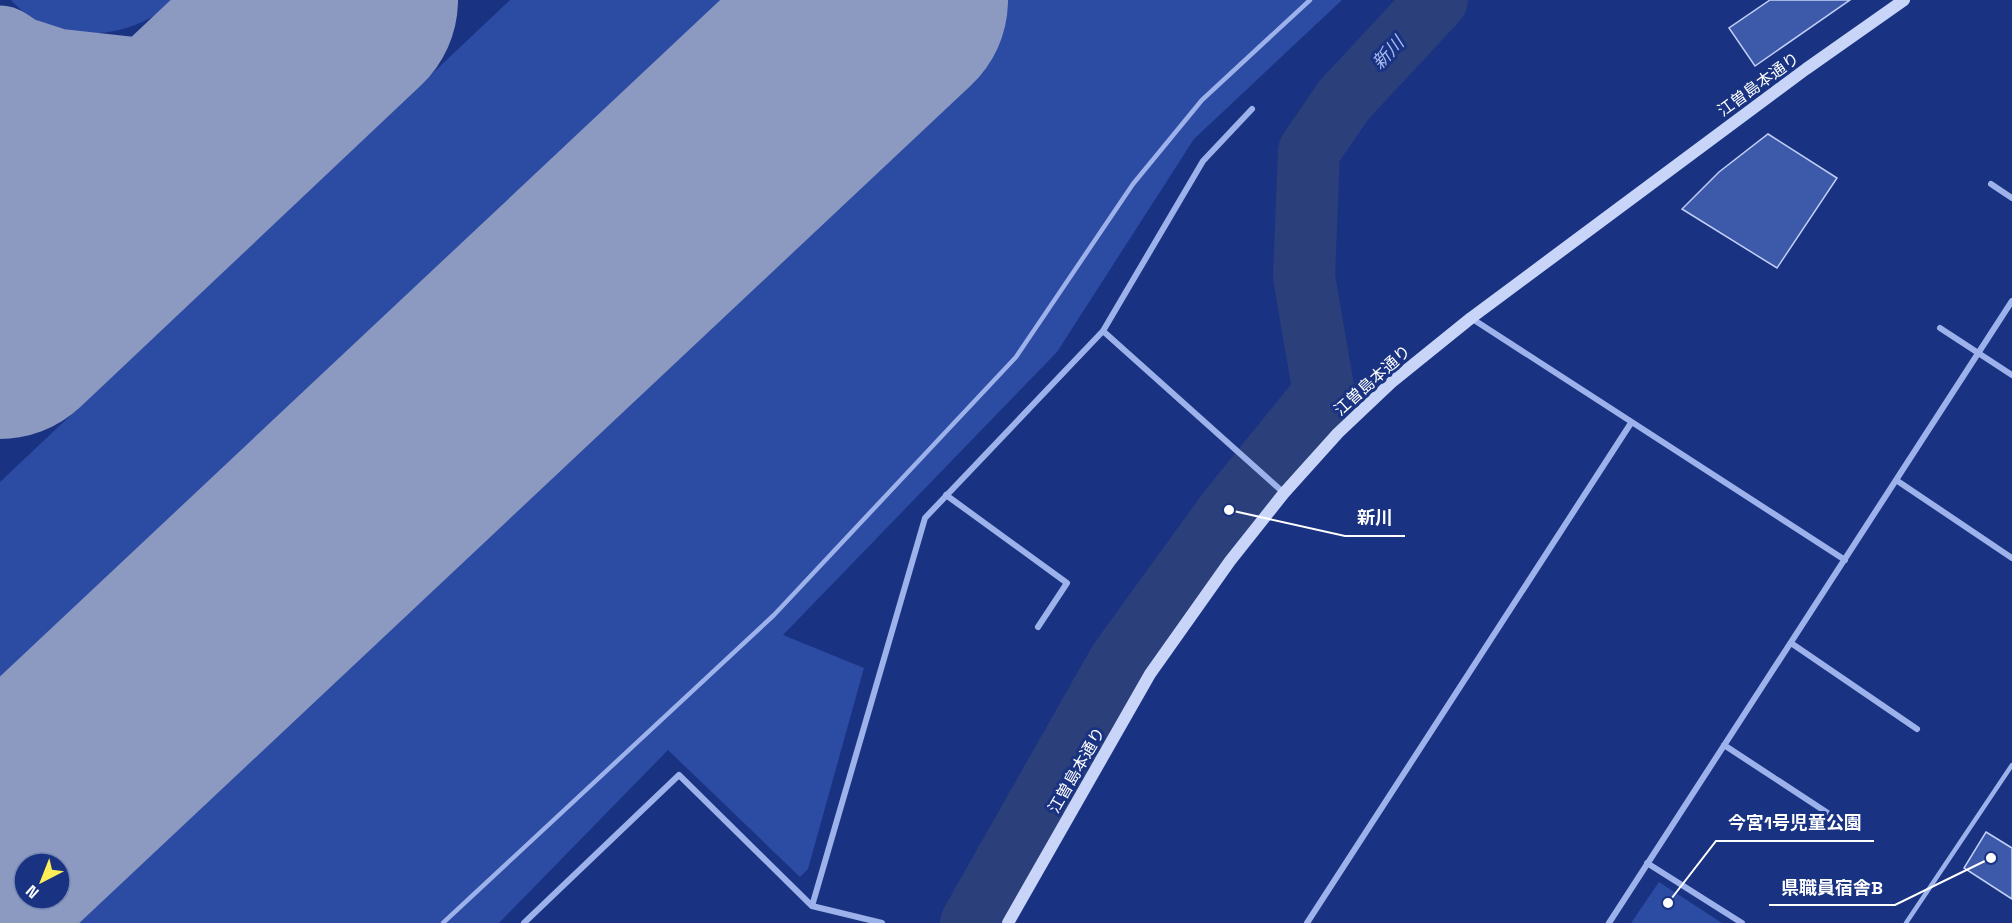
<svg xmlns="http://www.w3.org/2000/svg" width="2012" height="923" font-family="'Space Grotesk','Noto Sans JP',sans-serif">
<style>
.green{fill:#2c4ba2;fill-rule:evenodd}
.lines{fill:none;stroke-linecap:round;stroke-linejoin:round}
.river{stroke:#2b3f7a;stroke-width:62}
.taxiway{stroke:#8c99c0;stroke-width:93}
.runway{stroke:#8c99c0;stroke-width:234}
.building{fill:#3d59aa;stroke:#c2d0f8;stroke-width:1.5}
.lane{stroke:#9db2eb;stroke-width:4.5}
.street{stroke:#9db2eb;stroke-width:6}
.secondary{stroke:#c9d5f8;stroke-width:12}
.labels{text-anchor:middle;stroke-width:6;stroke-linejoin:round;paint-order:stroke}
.street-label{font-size:16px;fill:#fff;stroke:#193382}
.water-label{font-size:18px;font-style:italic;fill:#a8bcf3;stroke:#193382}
.leader{fill:none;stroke:#fff;stroke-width:2}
.callout-dot{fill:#fff;stroke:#193382;stroke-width:2}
.callout-label{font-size:18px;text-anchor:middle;font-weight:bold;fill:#fff;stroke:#193382;stroke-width:6;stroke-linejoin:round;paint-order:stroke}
</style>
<rect width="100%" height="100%" fill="#193382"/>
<path class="green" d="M11,0H175C131,42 54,47 11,0Z
M510,0H1342L1194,139L1057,352L783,635L864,668L808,869L800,877L668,750L499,923H0V482ZM24,863H60V899H24Z
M1659,882L1722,923H1631Z"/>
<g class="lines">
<path class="river" d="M971,923L1119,662L1229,510L1324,393L1304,277L1309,151L1344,100L1437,0"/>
<path class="taxiway" d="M0,52L15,62L55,75L182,89L230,83L263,73
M0,81C4,96 10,112 12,127C16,170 14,231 0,271"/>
<path class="runway" d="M0,322L341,0
M0,837L891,0"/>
</g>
<path class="building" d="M1770,0H1850L1755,66L1729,28Z
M1768,134L1837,178L1777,268L1682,209L1719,172Z
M1986,832L2012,848V899L1964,868Z"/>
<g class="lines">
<path class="lane" d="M443,923L774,615L1016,357L1133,184L1202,100L1310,0
M1906,923L2012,765"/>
<path class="street" d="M1991,184L2012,198
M1471,318L1845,560
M1940,328L2012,375
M1103,331L1284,493
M1896,480L2012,558
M946,495L1067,583L1038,627
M1791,643L1917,729
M1724,745L1849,827
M1647,863L1742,923
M812,906L925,518L1103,331L1203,161L1252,109
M524,923L679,775L812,906L882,923
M1307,923L1631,423
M1609,923L2012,301"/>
<path class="secondary" d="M1008,923L1150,674L1230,561L1284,493L1338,433L1393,381L1471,318L1806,69L1904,0"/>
</g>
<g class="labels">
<g class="street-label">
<text transform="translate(1758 84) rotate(-36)" y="6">江曽島本通り</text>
<text transform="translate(1372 380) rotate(-42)" y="6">江曽島本通り</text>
<text transform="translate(1076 770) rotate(-60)" y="6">江曽島本通り</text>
</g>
<g class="water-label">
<text transform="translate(1388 53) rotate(-47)" y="6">新川</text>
</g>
</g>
<path class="leader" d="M1229 510L1345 536H1405M1668 903L1716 841H1874M1991 858L1895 905H1769"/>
<g class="callout-dot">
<circle cx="1229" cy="510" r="6"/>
<circle cx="1668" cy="903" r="6"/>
<circle cx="1991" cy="858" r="6"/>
</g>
<g class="callout-label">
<text x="1375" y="524">新川</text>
<text x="1795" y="829">今宮1号児童公園</text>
<text x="1832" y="894">県職員宿舎B</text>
</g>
<g transform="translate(42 881) rotate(222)"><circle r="28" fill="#193382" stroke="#7585b4" stroke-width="1.5"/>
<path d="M0-4.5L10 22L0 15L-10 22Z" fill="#ffee58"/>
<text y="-9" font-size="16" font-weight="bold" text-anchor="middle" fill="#ffffff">N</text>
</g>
</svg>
